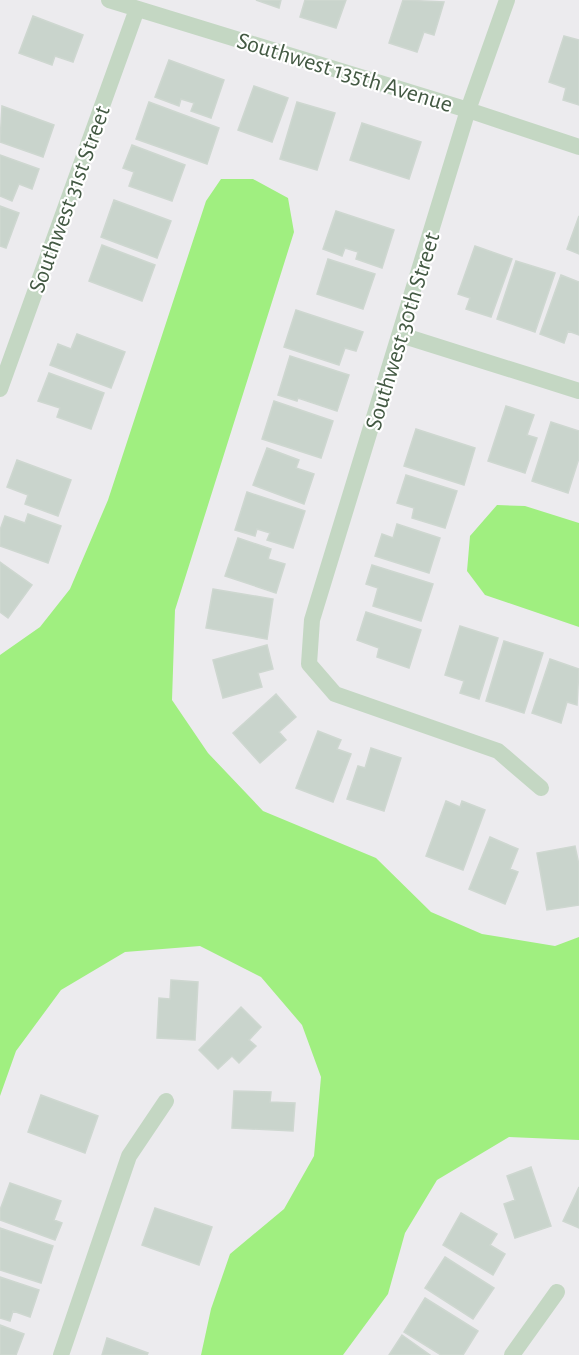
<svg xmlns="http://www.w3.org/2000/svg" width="579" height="1355" font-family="'Alegreya Sans',sans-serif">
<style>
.water{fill:#a0ef80}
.building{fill:#c9d4cc;stroke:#ced7d0;stroke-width:1.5}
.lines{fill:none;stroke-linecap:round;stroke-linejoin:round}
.minor{stroke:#c4d7c3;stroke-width:16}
.labels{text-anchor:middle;stroke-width:4.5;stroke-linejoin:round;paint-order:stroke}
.street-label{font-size:24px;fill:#435943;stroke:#fff}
</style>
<rect width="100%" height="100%" fill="#ecebee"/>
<path class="water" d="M221,179H253L288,198L294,232L175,610L172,700L208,753L263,811L376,858L431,912L482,934L555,946L579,937V1140L509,1137L437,1180L405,1233L388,1294L343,1355H201L211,1309L230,1254L284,1209L314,1156L321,1077L302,1025L261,977L200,946L125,952L61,990L16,1051L0,1096V655L40,627L70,589L108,500L206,201Z
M497,505L525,506L579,523V627L485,595L467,571L470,536Z"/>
<path class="building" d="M256,0H281L279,8Z
M305,0H346L336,28L300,17Z
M403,0L444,2L434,35L424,32L417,52L389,43Z
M33,16L83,35L73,62L55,56L52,65L19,53Z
M564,36L579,40V105L563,100L566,88L549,82Z
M169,60L224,80L211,118L191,111L194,103L181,99L179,106L155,97Z
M254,86L288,98L272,142L238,130Z
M149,102L219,128L207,164L136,139Z
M297,102L335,113L317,170L280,159Z
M2,106L54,125L43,157L0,142Z
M362,123L421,142L409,179L350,160Z
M132,145L185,165L172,201L129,186L134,172L123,168Z
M0,155L39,169L32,189L19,184L12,201L0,196Z
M114,200L171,221L157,258L101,237Z
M0,206L19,213L6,248L0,246Z
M336,211L394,230L382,268L356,259L358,252L345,248L342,256L323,249Z
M579,216V254L567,249Z
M102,245L155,265L142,301L89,281Z
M475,246L512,259L491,317L466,309L470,298L458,294Z
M328,259L375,274L363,309L317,294Z
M516,261L555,273L535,332L497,319Z
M561,275L579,282V335L568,331L564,343L540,334Z
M296,310L363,332L356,351L345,348L339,365L284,347Z
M77,334L125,352L111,388L50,365L58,344L71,349Z
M290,356L349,375L337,411L298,398L297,401L278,395Z
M49,373L104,393L91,429L57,417L60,408L38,401Z
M274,401L333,421L321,458L262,439Z
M506,406L534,415L527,435L537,438L525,473L488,461Z
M551,422L579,431V458L568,493L532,481Z
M416,429L475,448L464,485L404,466Z
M267,448L299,460L296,468L314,474L304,504L253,485Z
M17,460L71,480L58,516L25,504L28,495L7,487Z
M406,475L457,491L445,528L412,518L414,508L397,503Z
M247,492L305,511L293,548L267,540L270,533L257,529L255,536L235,530Z
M28,514L61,526L48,563L0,546V530L5,516L25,523Z
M397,524L440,538L429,573L375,556L382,534L393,538Z
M238,538L271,549L268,559L285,564L276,593L225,576Z
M0,562L32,585L8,618L0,612Z
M372,565L433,584L421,621L373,606L378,588L366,584Z
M213,589L273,599L267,639L206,628Z
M366,612L421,630L409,668L377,657L379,648L357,640Z
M460,626L498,638L479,699L460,693L464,681L445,675Z
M504,641L543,653L524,713L486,701Z
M267,645L273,669L258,673L262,687L223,698L213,660Z
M550,659L579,669L577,705L567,702L561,723L532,713Z
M276,694L296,717L279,732L286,740L260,763L233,733Z
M318,731L341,740L337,749L351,754L333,802L296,788Z
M371,748L401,758L384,811L347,799L358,766L365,768Z
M446,801L460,807L462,801L485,810L463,870L426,856Z
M490,837L518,849L510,869L518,872L505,904L469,889Z
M575,846L579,865V905L547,910L537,853Z
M171,980L198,982L195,1040L157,1038L159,998L170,999Z
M241,1007L261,1027L249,1040L256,1046L239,1063L232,1056L218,1069L199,1050Z
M234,1091L271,1092L270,1102L295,1103L293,1131L232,1128Z
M41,1095L98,1116L85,1153L28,1132Z
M531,1167L551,1226L515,1238L504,1204L515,1200L507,1176Z
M10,1183L61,1201L54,1220L62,1223L55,1240L0,1220V1210Z
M579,1187V1228L563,1221Z
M155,1208L212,1227L199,1265L142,1245Z
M461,1213L497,1234L490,1245L505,1254L493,1275L443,1245Z
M0,1228L53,1246L41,1283L0,1270Z
M445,1257L494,1288L473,1319L425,1288Z
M0,1277L39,1290L30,1317L13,1311L10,1321L0,1318Z
M425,1298L478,1331L463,1355H441L404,1332Z
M0,1325L24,1334L16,1355H0Z
M402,1335L430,1355H389Z
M107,1338L148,1353L147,1355H102Z"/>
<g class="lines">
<path class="minor" d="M109,0L468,110L579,147
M507,0L468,110L312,620L309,664L335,694L498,751L541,788
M401,335L579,391
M0,389L137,9
M61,1355L129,1156L166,1101
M512,1355L557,1292"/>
</g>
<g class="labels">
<g class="street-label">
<text transform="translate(345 72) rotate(17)" y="8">Southwest 135th Avenue</text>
<text transform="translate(69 199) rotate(-70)" y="8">Southwest 31st Street</text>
<text transform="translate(402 331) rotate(-73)" y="8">Southwest 30th Street</text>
</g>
</g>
</svg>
